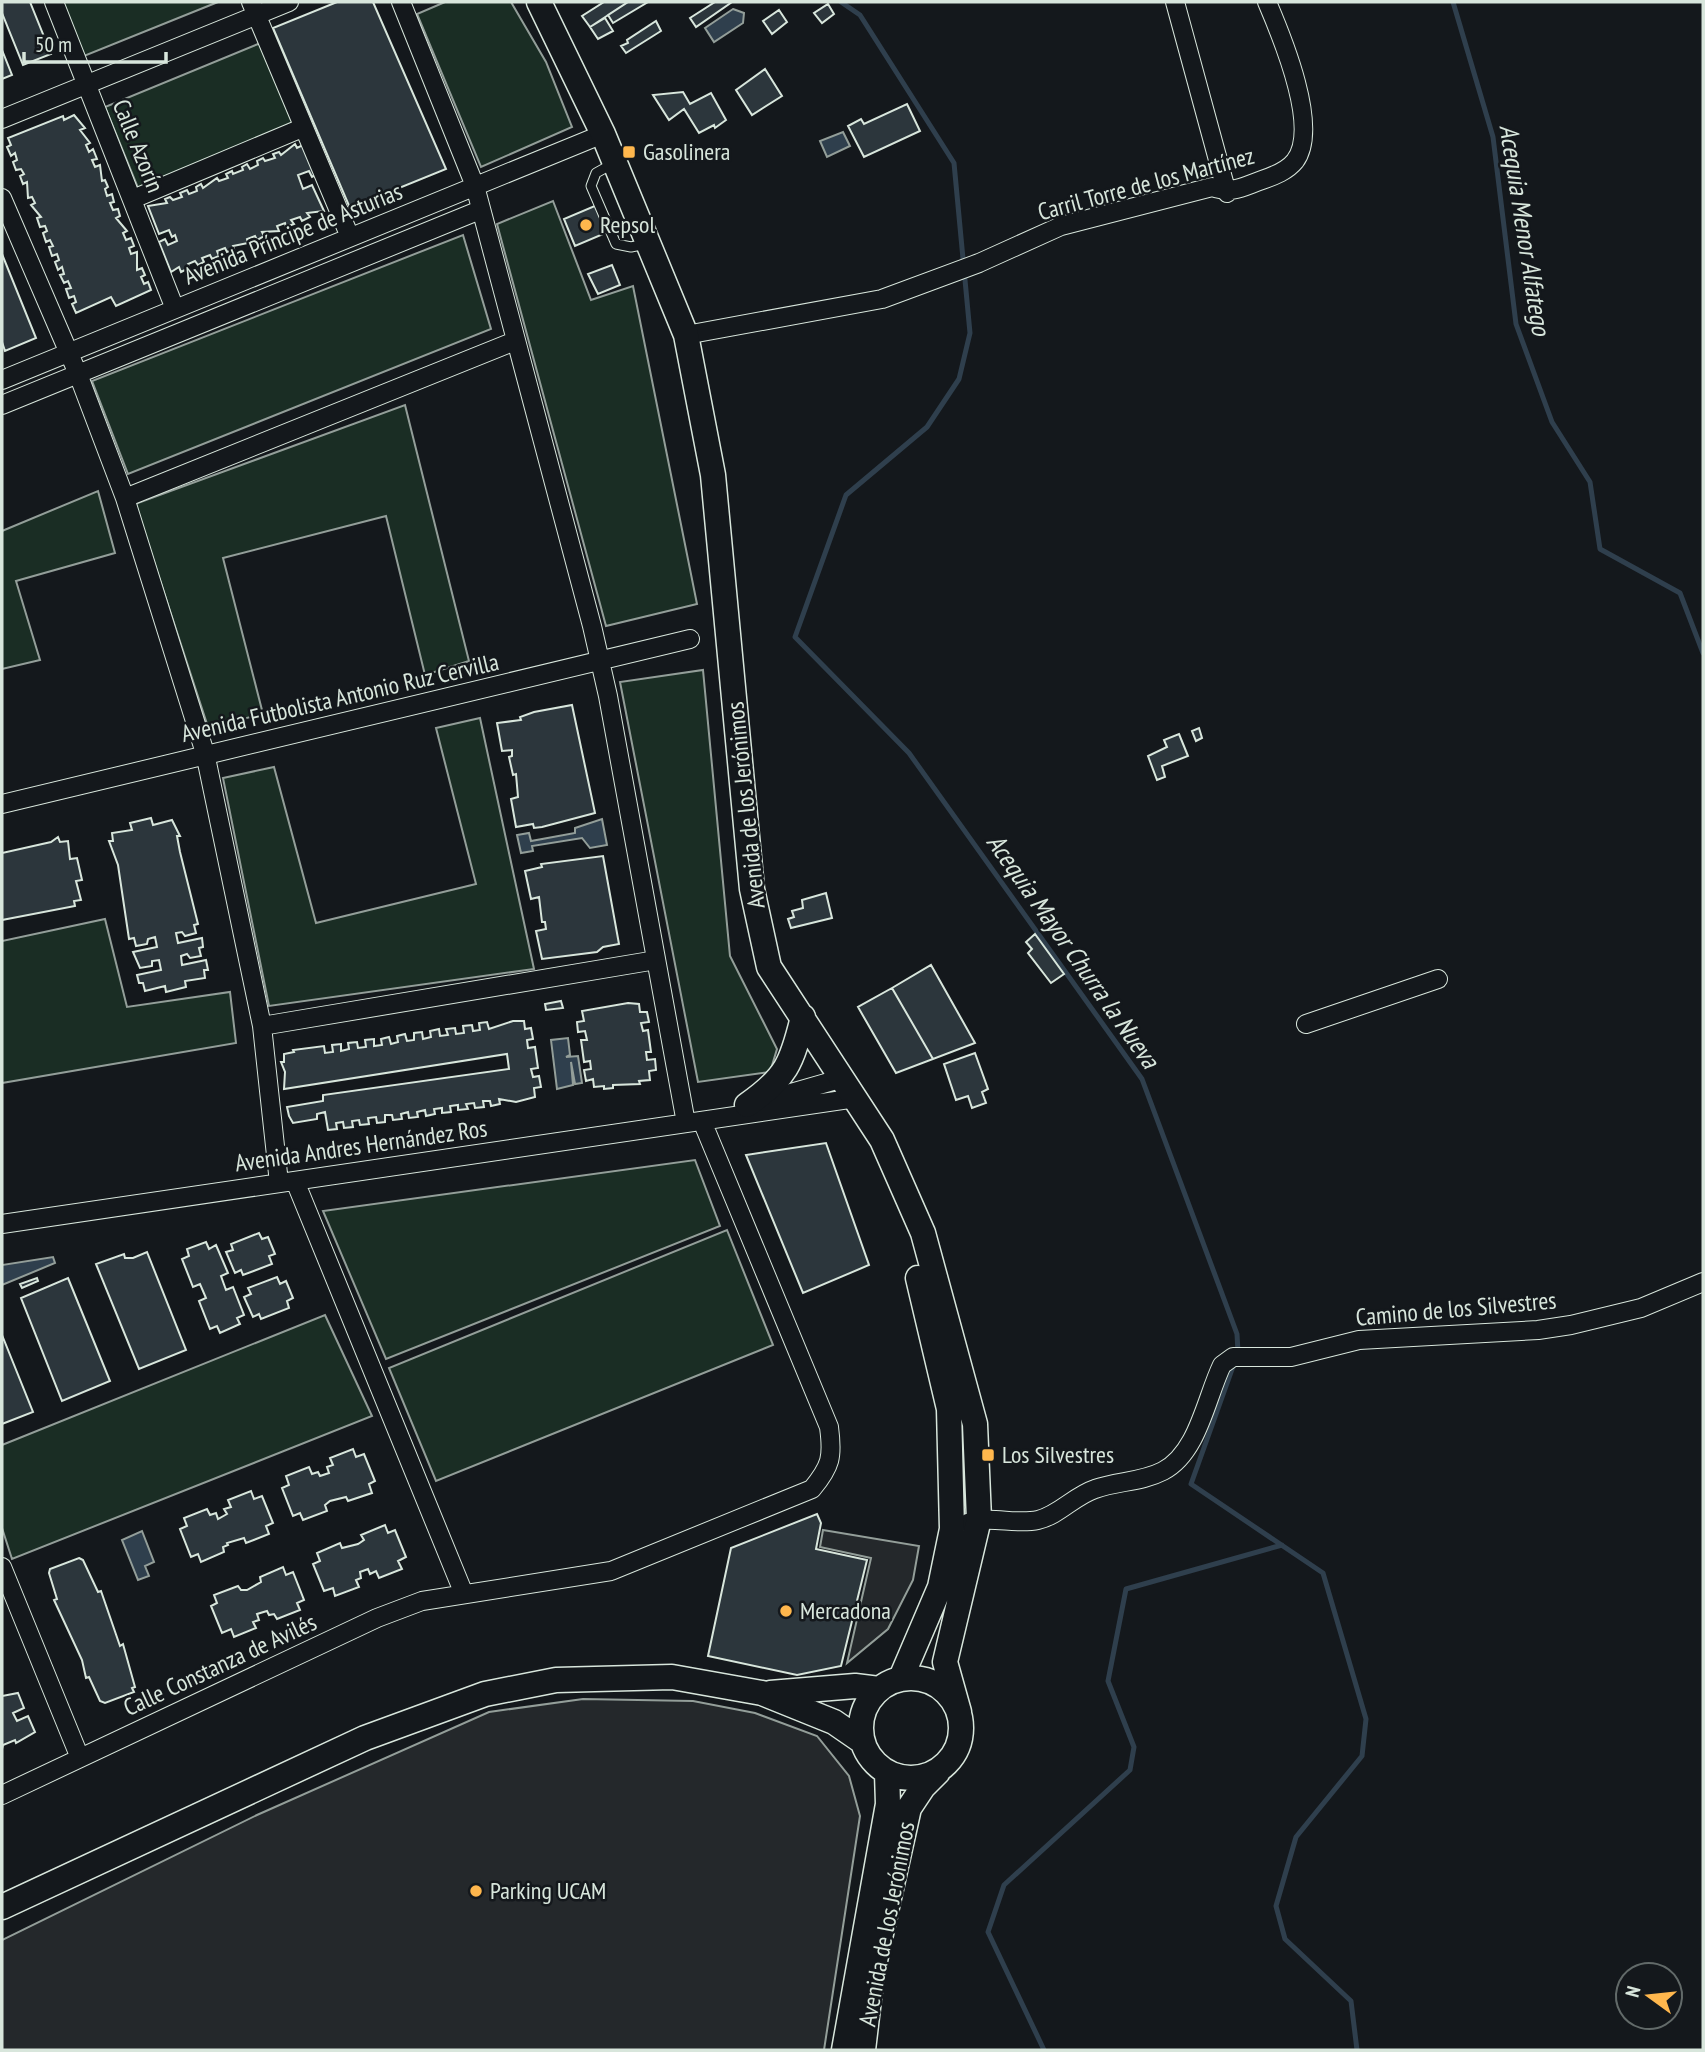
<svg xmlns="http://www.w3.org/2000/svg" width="1705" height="2052" font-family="'PT Sans Narrow',sans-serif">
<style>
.green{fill:#1a2d24;stroke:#939e99;stroke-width:2}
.parking{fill:#24282b;stroke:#939e99;stroke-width:2}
.water{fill:#2f3f4d;stroke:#939e99;stroke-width:2}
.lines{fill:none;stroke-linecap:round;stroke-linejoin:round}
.stream{stroke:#2f3f4d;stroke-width:5}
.building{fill:#2c363c;stroke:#d8e6dc;stroke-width:2}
.lane-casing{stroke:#d8e6dc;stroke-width:11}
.street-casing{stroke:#d8e6dc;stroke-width:20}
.secondary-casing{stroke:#d8e6dc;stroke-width:27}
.lane{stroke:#14181c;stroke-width:9}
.street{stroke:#14181c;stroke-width:18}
.secondary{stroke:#14181c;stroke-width:24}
.poi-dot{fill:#ffb74d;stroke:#14181c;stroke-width:2.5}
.labels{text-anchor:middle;stroke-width:5;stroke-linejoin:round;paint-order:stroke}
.street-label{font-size:24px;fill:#d8e6dc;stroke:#14181c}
.poi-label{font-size:24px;fill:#d8e6dc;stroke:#14181c;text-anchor:start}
.water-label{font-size:26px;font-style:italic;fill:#d8e6dc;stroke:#14181c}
</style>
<rect width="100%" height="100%" fill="#14181c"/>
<path class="green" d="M62,2H218L84,56Z
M445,2H511L546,62L572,127L481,167L417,14Z
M263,42L296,125L138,188L105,107Z
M553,201L591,300L633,286L697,604L606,626L497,224Z
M463,235L491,329L128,474L92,381Z
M405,405L469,661L425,675L386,516L223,558L263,714L208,727L135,504Z
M98,491L115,553L16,581L40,660L2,669V531Z
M703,670L730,956L777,1049L770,1072L698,1082L620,682Z
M480,718L534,969L269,1006L223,778L274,767L316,923L476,884L436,728Z
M105,919L127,1007L230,992L236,1043L2,1083V941Z
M695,1160L720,1226L386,1359L323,1211Z
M727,1230L773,1345L436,1481L389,1368Z
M325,1315L372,1416L12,1559L2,1528V1445Z"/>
<path class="parking" d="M823,1530L919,1546L913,1580L888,1629L847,1663L871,1558L820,1547Z
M583,1699L693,1701L755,1713L817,1736L849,1776L860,1816L824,2050H2V1940L257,1815L489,1712Z"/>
<path class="water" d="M733,9L744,13L743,23L714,42L705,28Z
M843,132L850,146L827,157L820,141Z
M602,819L607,845L590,848L582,838L532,846L533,851L521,853L517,835L529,833L531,841L575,833V828Z
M568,1038L570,1055L566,1057L578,1056L582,1083L575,1084L571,1062L573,1085L557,1089L551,1040Z
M53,1257L55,1263L2,1285V1265Z
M142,1531L154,1562L145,1566L149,1576L138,1580L122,1540Z"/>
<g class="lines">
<path class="stream" d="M841,2L860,15L954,163L970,333L959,379L927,427L846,495L795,637L909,753L1142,1079L1237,1334L1238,1352
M1453,2L1493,137L1516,324L1552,422L1590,482L1600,549L1680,593L1703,653
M1235,1361L1191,1484L1323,1573L1366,1719L1362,1756L1296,1837L1276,1906L1285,1939L1351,2001L1357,2050
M1044,2050L988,1932L1004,1885L1130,1770L1134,1747L1108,1681L1126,1589L1282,1545"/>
</g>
<path class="building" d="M2,2H30L51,54L23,65L2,13Z
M337,2H373L446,169L350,208L273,28Z
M604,2H628L590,27L582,16Z
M628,2H648L613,23L608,15Z
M715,2H732L696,27L690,18Z
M828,4L834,14L822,23L814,13Z
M779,10L787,22L772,34L763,21Z
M605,18L613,31L598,39L590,27Z
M656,21L661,31L626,53L621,46L628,43L627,40Z
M2,50L12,75L2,79Z
M765,69L782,96L752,115L736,90Z
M683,92L690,104L711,93L726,120L715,128L714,125L699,133L684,109L669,120L653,95Z
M907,104L920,131L864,157L848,126L861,119L864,124Z
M74,115L85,128L80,130L90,143L86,145L89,152L93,149L97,159L92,160L95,167L100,165L102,181L105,180L108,187L105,189L107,196L112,194L114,202L110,203L113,210L118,209L120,216L116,218L127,231L123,233L126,240L131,238L134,246L129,248L131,254L137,252V270L142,268L145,275L141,277L144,284L148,282L151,290L116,306L111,297L76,313L72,304L76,302L74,296L69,298L66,289L71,288L68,281L64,283L60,275L64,274L62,267L58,270L55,262L59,260L57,254L52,256L49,247L53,246L50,240L46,242L43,233L47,231L45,226L40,227L37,218L41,217L31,205L35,203L32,197L28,198L27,182L23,184L20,176L24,174L21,169L16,170L13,162L17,160L15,153L11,156L7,147L11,145L8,138L63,116L64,120Z
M295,144L297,148L305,144L318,174L312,177L309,171L298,175L303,189L312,185L324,211L307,213L310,217L302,221L300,217L291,220L294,224L286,227L285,223L277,226L279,231L262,232L264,236L257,240L255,236L247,239L248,243L233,246L234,249L227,252L225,248L217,251L219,256L212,259L210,255L202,258L204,262L198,265L195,261L188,264L189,268L181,272L179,267L171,272L159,242L165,239L168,245L177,241L175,235L172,237L169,230L159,234L148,206L167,203L165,199L170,197L173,200L182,197L180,193L187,190L189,194L197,191L196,187L201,184L203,188L217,178L219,181L228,178L226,174L232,171L233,174L243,170L242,167L247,164L250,169L258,165L257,161L263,158L265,161L275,158L273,154L279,152L281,155Z
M597,205L608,232L575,246L564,219Z
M2,254L36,338L5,351L2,342Z
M612,265L620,285L598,294L588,274Z
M572,705L595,813L542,827L534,828L533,824L516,827L511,799L518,797L516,774L513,775L509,757L512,756V750L502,751L497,723L521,720L520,717L534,712Z
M1199,728L1202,738L1196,741L1192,731Z
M1179,734L1188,756L1162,766L1165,777L1157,780L1148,756L1167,747L1164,740Z
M151,818L153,825L172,820L180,836H177L180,852L198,924L194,925L196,933L185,936L182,932L176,933L178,943L202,938L203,947L199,948L201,956L190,958L187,954L181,956L182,965L206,960L208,970H204L205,978L185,981L186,987L166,992L165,986L145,991L143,983H139L137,975L161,970L159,960L152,961V966L140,968L133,952L157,947L155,937L148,939L147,944L136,946L134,938L129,939L118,865L109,841H113L112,833L132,830L130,823Z
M58,837L60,842L68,841L70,859L77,858L82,880L76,881L81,900L74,901L75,906L2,920V853L51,842Z
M603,856L619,944L603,947L597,952L542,959L536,931L546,929L545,922H542L539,897L531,899L525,871L542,867L541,864Z
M826,893L832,918L791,928L788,919L794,917L792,911L803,908L802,900Z
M1035,934L1064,974L1051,983L1028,953L1032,949L1026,942Z
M931,965L975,1043L933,1059L892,988Z
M892,988L933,1059L896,1073L858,1007Z
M561,1001L563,1008L546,1010L545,1004Z
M628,1003L639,1004L640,1012H647L649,1022L641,1023L643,1031L648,1030L651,1052H646L647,1060L655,1059L656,1070L649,1071L650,1080L639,1081L640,1084L613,1085V1088L604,1089V1086L594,1087L593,1079L586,1081L584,1070L591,1069L590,1061L584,1062L581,1040H587L585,1031L578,1032L577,1022L584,1021L582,1011Z
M513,1021H524L525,1029L531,1028L533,1039L527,1040L528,1048L535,1047L538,1068L531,1069L533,1077L539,1076L541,1087L534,1088L535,1097L516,1102L499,1099L500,1104L491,1106L490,1101H483L484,1107L475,1108L474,1103L466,1104L468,1109L458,1110V1105L450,1106L451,1112L442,1113V1108L434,1109L435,1114L426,1116L425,1110L417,1112L418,1117L409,1118L408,1112L401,1114L402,1119L393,1120L392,1115H385V1122L377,1123L376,1117L368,1118L369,1124L360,1125L359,1120L352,1121L353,1127L344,1128L343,1122L336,1123L337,1129L328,1130L325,1112L317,1114V1119L293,1123L289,1116L287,1107L323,1101V1095L509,1069L507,1054L284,1089L285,1072L281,1062H284V1054L294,1052L293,1050L324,1046L325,1053L333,1052L332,1045L341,1044V1051L349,1049L348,1043L357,1042L358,1048L366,1047L365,1040L374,1039V1046L382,1045L381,1039L389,1037L391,1044L398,1042L397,1036L405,1034L407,1041L414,1040V1033L422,1032L423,1039L431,1037L430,1031L439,1029L440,1036L448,1035L446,1029L455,1028L456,1034L464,1033L463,1026L472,1025L473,1031L480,1030L479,1023L487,1022L489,1029Z
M975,1053L988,1089L982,1092L986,1103L972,1108L968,1096L956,1100L944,1064Z
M826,1143L869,1265L803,1293L746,1155Z
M259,1233L262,1239L268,1237L275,1254L269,1256L272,1264L243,1275L241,1270L235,1273L226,1252L233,1250L231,1244Z
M206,1242L209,1249L216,1245L228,1273L221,1276L226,1290L233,1287L244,1315L237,1318L240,1324L220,1333L217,1326L210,1329L199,1301L206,1298L200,1284L193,1287L182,1259L189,1256L187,1249Z
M147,1252L186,1350L139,1369L96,1264L124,1254L125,1258H133Z
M277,1277L280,1284L286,1281L293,1298L287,1301L289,1308L261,1319L259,1314L253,1317L244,1297L251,1294L248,1288Z
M37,1278L38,1281L22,1288L20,1284Z
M68,1278L110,1381L62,1401L21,1298Z
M2,1335L33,1412L2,1424Z
M353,1449L356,1457L364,1454L375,1481L369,1484L372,1493L348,1501L346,1497L330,1501L325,1505L327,1511L303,1520L300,1513L293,1516L282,1488L289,1485L286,1476L309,1467L312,1474L318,1472L320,1476L329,1473L327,1467L333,1465L330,1458Z
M251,1491L254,1499L262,1496L273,1523L266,1526L269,1534L246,1543L244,1538L227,1543L228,1545L223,1547L224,1552L201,1562L198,1554L191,1557L180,1529L187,1526L184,1518L207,1509L210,1515L216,1513L218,1519L227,1514L224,1509L231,1507L228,1500Z
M817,1514L821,1523L816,1549L867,1560L841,1666L797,1675L708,1656L731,1548Z
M385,1525L388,1533L395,1530L406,1557L398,1561L402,1569L379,1578L376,1571L370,1574L368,1569L360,1572L361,1578L356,1580L359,1587L335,1596L333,1588L324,1591L313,1564L320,1561L317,1553L340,1543L342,1548L358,1544L364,1540L361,1535Z
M79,1558L83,1560L98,1592L101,1591L120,1646L123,1644L135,1687L132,1688L134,1692L105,1703L100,1701L89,1677L86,1678L82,1660L54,1600L57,1599L49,1573L50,1569Z
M283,1567L286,1575L293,1572L304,1600L297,1603L300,1610L277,1619L274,1614L269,1615L267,1611L257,1614L259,1620L253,1622L256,1628L234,1637L231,1629L222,1633L211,1606L217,1603L214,1595L238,1586L241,1590H247L261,1582L260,1577Z
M18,1693L24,1708L13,1713L17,1721L28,1716L35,1732L16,1743L15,1740L3,1745L2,1749V1696Z"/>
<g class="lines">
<g class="lane-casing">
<path id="lane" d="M614,163L596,173L591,186L616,244L631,247L646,244"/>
</g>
<g class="street-casing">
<path id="street" d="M54,2L175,309
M251,2L350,237
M401,2L475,186L592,626L608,696L686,1123
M1175,2L1227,193
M2,119L289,2
M2,198L78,374L125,498L205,753L262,1026L279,1183
M133,199L302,128
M686,335L882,299L979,263L1061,226L1212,187C1233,194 1242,187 1262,180C1274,176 1287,171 1295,161C1320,128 1282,37 1267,2
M2,380L603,134
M2,405L480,210
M125,498L515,341
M2,804L690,639
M1306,1024L1438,979
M262,1026L656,960
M756,1103L843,1078
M295,1181L464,1594
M2,1224L856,1098
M968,1523C989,1515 1015,1525 1038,1520C1059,1515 1074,1496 1095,1489C1117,1481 1142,1482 1163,1471C1198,1453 1206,1398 1222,1365L1233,1357H1291L1359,1340L1538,1330L1571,1325L1641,1308L1703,1282
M2,1567L80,1758
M2,1795L377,1618L422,1601L611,1571L812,1489C831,1466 833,1457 829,1427L702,1121"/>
</g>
<g class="secondary-casing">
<path id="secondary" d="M539,2L603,134L686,335L713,475L752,889L769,967L882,1140L923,1233L975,1424L979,1519L945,1662L959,1712
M747,1105C786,1078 792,1063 803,1017
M861 1728a50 50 0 1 1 100 0a50 50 0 1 1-100 0Z
M901,1678L940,1587L952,1529L949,1409L918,1278
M770,1693L855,1686L879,1689
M2,1907L365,1738L485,1694L556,1680L672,1677L762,1693L834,1722L863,1742
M844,2050L888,1804L887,1773
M863,2050L872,1974L909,1808L923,1787L938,1772"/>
</g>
<use href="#lane" class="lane"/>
<use href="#street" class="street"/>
<use href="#secondary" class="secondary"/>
</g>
<g class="poi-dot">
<rect x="622" y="145" width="14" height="14" rx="3.5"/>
<circle cx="586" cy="225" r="7"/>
<rect x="981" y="1448" width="14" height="14" rx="3.5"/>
<circle cx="786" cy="1611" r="7"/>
<circle cx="476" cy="1891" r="7"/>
</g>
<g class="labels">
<g class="street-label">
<text transform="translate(138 146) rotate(68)" y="8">Calle Azorín</text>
<text transform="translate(1146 184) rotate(-15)" y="8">Carril Torre de los Martínez</text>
<text transform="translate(293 234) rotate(-22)" y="8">Avenida Príncipe de Asturias</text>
<text transform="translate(340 698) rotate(-13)" y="8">Avenida Futbolista Antonio Ruz Cervilla</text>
<text transform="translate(746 805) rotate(-96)" y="8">Avenida de los Jerónimos</text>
<text transform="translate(361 1146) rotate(-8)" y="8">Avenida Andres Hernández Ros</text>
<text transform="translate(1456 1309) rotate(-5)" y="8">Camino de los Silvestres</text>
<text transform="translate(220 1665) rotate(-25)" y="8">Calle Constanza de Avilés</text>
<text transform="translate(887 1924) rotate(-79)" y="8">Avenida de los Jerónimos</text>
</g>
<g class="poi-label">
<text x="643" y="160">Gasolinera</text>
<text x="600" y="233">Repsol</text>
<text x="1002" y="1463">Los Silvestres</text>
<text x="800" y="1619">Mercadona</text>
<text x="490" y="1899">Parking UCAM</text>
</g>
<g class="water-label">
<text transform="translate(1525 230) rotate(81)" y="9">Acequia Menor Alfatego</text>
<text transform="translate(1073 951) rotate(55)" y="9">Acequia Mayor Churra la Nueva</text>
</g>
</g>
<rect width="1705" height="2052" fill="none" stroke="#d8e6dc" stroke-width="7"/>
<g transform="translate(1649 1996) rotate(285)"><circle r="33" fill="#14181c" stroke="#626a69" stroke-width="2"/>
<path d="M0-5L12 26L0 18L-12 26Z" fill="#ffb74d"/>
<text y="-10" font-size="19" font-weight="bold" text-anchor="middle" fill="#d8e6dc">N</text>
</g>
<path d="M24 52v10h142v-10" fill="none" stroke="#d8e6dc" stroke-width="3.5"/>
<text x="35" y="52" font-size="21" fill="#d8e6dc" stroke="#14181c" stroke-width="5" paint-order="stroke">50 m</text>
</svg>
